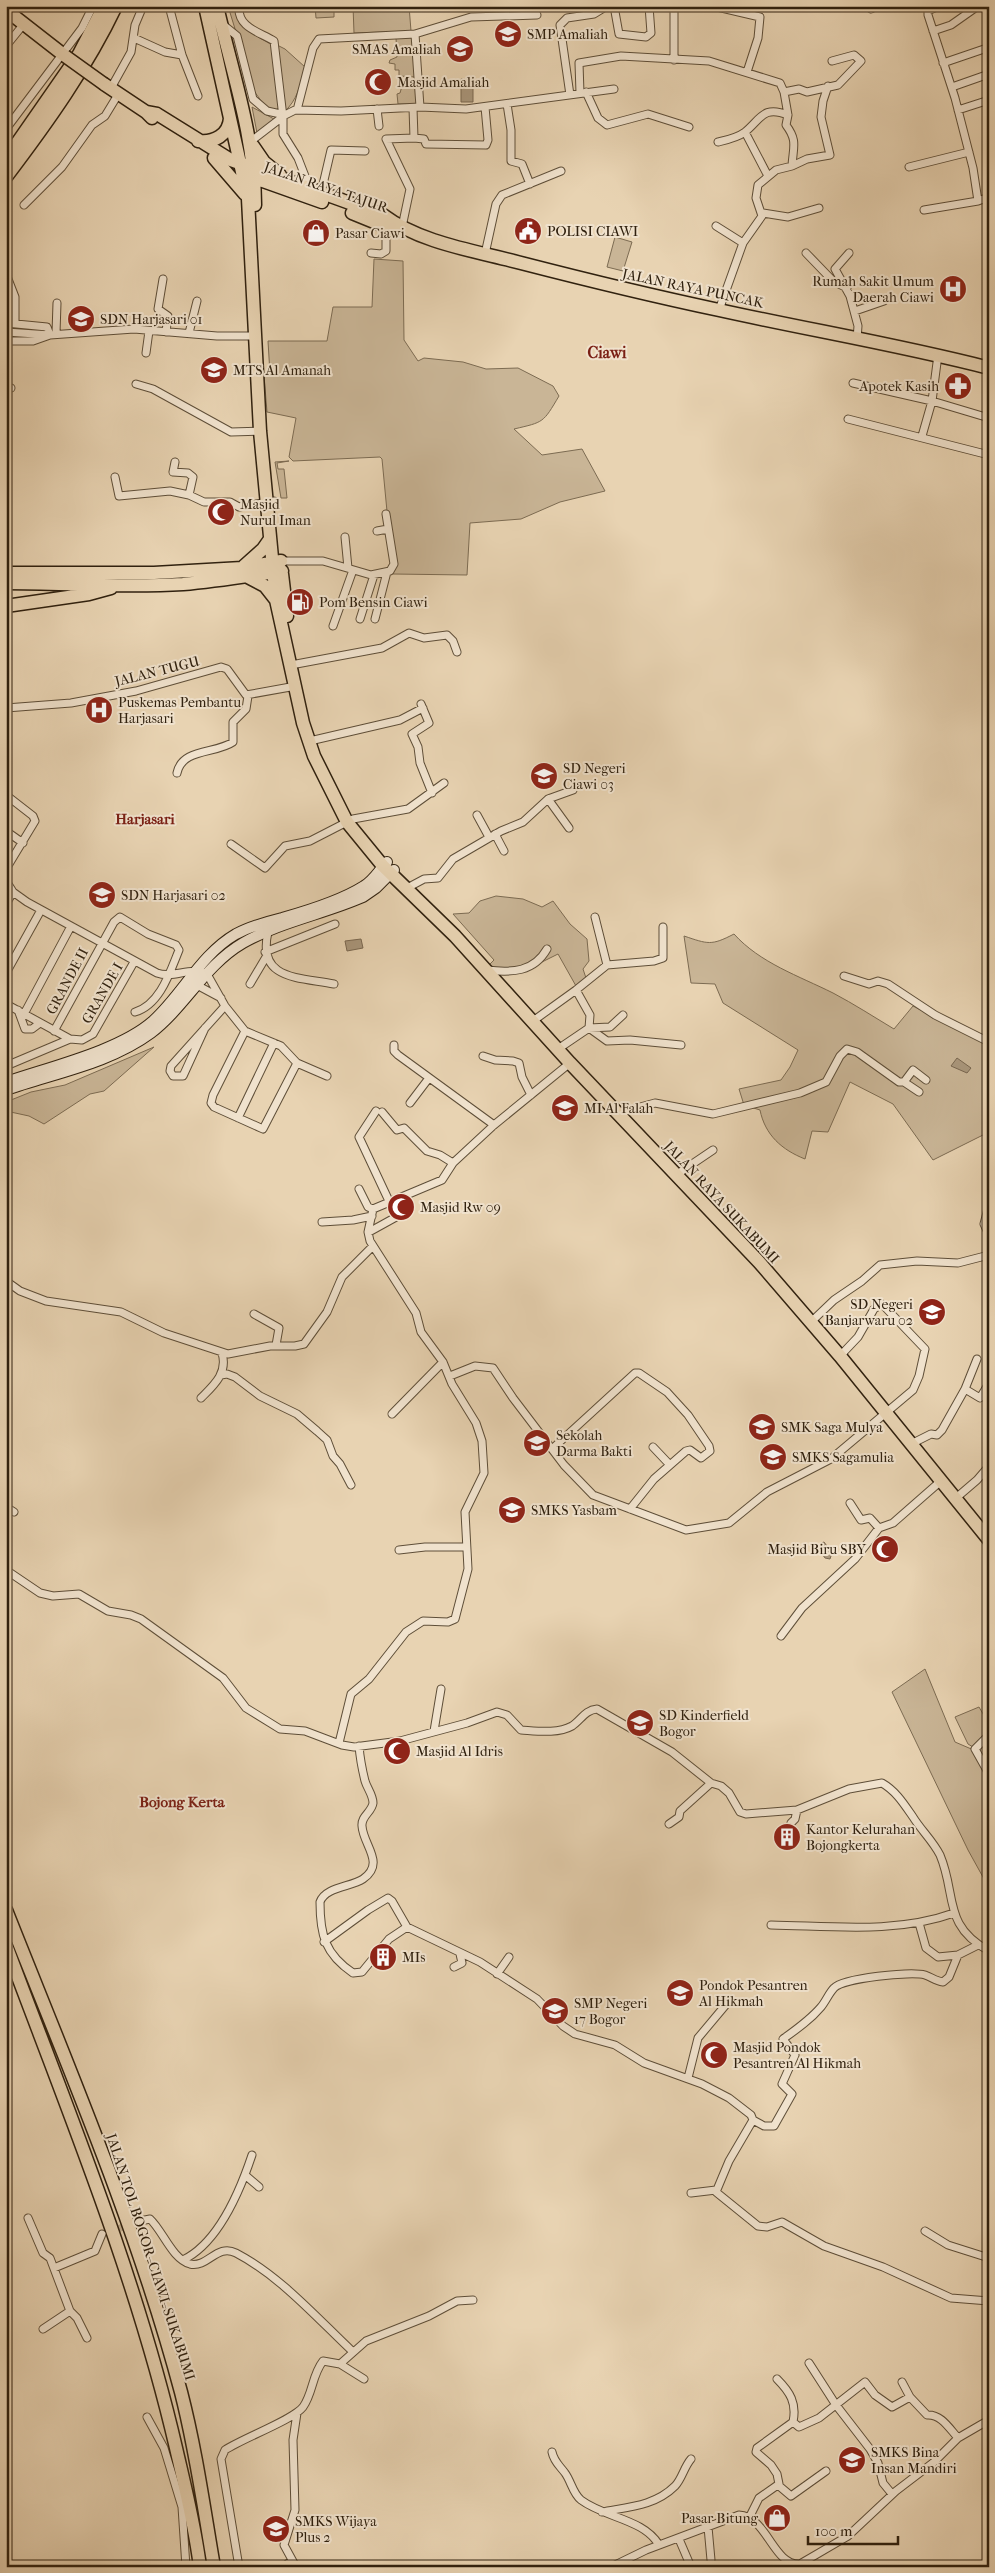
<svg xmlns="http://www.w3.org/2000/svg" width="995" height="2573" font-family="'IM FELL French Canon',serif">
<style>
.green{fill:#c9b596;stroke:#7c6b52}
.water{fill:#a9967b;stroke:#796750}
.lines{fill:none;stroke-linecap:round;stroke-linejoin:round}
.street-tunnel{stroke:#c3af91;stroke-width:7;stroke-dasharray:7 3.5;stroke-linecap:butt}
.street-casing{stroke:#5e4e38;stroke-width:9}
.secondary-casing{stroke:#30210f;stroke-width:12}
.highway-casing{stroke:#30210f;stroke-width:15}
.street{stroke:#f0e2cd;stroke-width:7}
.secondary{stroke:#f0e2cd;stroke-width:10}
.highway{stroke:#e8d3b2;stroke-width:12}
.highway-bridge-casing{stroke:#30210f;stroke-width:15;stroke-linecap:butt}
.highway-bridge{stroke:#e8d3b2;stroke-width:12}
.labels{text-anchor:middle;stroke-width:4;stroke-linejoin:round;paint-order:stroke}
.poi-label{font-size:14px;fill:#30210f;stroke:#f0e2cd;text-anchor:start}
.street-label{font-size:14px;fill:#30210f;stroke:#f0e2cd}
.neighbourhood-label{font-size:15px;font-weight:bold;fill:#7a1f14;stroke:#f0e2cd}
.quarter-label{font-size:16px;font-weight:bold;fill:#7a1f14;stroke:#f0e2cd}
</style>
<rect width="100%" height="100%" fill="#e8d3b2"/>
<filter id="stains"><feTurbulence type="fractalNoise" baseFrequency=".004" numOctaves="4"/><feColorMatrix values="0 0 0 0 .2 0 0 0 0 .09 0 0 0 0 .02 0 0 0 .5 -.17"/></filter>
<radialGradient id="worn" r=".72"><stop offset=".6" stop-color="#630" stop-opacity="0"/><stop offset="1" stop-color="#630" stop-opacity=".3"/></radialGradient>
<path class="green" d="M228,6H236C233,27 258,36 272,45L279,112L267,109L254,91Z
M315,6H334V17L316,18Z
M353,6H409L411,31L354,33Z
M409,37L413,39L416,77L399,76V70H395V64L389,63L390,60L397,57L396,38Z
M277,45L285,49L305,67C300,85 298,100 283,113Z
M416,85L418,101L415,104H398L397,94L400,93L402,86Z
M252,107L274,119L257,133Z
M615,237L632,242L623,271L607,267Z
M374,259L403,261L404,340L418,361L424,358L463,362L486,369L518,368L553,386L559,396C543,423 544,422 514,429L542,455L582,449L605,491L560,502L521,519L470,523L467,575L393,574L382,459L380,457L293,461L289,457L296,418L267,412L264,375H322L270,374L268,341H327L333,307H372Z
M289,461L277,463L278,469H284L287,498H281L275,462Z
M496,896L523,899L542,907L553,901L570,924L587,939L589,961L583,969L586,978L576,986L558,954L532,967L494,968L489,965L494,960L453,914L469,913L480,901Z
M734,934C760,963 799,976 833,993C854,1004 874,1017 894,1029L913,1006L989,1045V1132L933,1160L893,1104L850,1082L828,1132L812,1131L805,1159C782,1150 765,1135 760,1110L744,1105L739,1089L781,1080L790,1067L798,1050L723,1003L715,984L691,983L684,936C708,944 711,946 734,934Z
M154,1047L104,1091L90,1094L44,1124L29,1116L6,1111V1102L31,1092L65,1085Z
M925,1669L955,1742L983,1754L989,1765V1888L968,1850L892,1692Z
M979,1707L989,1724V1730L973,1747L968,1744L955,1717Z"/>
<path class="water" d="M461,79H473V102H461Z
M361,939L363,948L347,951L345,941Z
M957,1058L971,1068L967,1073L951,1066Z
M824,1542L832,1553L830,1559L825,1558L818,1548L819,1544Z"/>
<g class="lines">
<path class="street-tunnel" d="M109,2232L140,2221"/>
<g class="street-casing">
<path id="street" d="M169,6L182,55L198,96
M239,6C237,28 260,32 274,41L283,117V134L298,158L310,189
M614,6L619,34L646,37L651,33L649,6
M713,6L760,17L758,38L747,72
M939,6L928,11V15L955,98L973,168L978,201L989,197
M871,9L877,6
M221,23L237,36L253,99L267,111L285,115
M933,31L951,25L978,6
M415,34L420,107
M134,38L165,52L182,55
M6,46L23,25
M674,60V6
M943,63L987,48
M952,87L989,74
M111,88L131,52L135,25L143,6
M586,92L598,118L607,125L648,114L689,127
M580,93L579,63L621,56L709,61L780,83L784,92L799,89L807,92L838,85L861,61L854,55L832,61
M570,95L560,25L567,18L594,14L607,6
M507,104L511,130V161L522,164L530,184
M377,109L379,126
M297,110L313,48L319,39L415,34L471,17L537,15
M958,110L989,100
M6,129L82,28L93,6
M745,132L768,176
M414,138L424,139L426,144L486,145L488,140L485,107
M250,142L285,115L295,110L341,111L420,107L466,109L614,89
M718,142C727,140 737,138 745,132C761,119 763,105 788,115
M792,166L807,159L830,155L821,117L823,101L828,86
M909,167L969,152
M321,193L331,150L365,151
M24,205L62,167L92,125L105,116L119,93
M924,210L978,201
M763,213L788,217L819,208
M716,226L743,243
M402,227L410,189L386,139L414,138L413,108
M371,253L381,254L386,251V224
M806,253L833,281L847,288
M849,253L835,269L850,296L858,326L857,339
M485,254L496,204L502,195L561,171
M6,274L15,297V324
M163,279L158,309L168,316L166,332
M719,310L743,243L762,216L756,198L758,185L776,170L792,166C793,147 798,141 786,125L788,115L784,92
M855,311L884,301
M6,323L47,327L50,335L33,341H6
M6,332L50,335L134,329L217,336H254
M56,333L57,303
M189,333L197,301
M146,353L149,331
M853,383L932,401L989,418
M136,384L153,389L231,432L260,431
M6,388H11
M848,419L989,455
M922,436L932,401L938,355
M175,462L173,472L188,473L193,477L189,495
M115,477L119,496L170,491L189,495L204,502H230L239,507L274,501
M377,531L388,529
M345,537L348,568
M281,561H323L371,575L390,571L394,564L386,514
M360,619L374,575
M375,619L387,572
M333,626L353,570
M291,665L382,648L409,633L424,638L447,635L453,641L457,652
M421,704L429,723L412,734L418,747L420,763L432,793
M6,708L71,703L136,691L221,667L227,669L246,695L296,686
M314,740L400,720L423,708
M177,773C182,748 216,754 233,742V722L246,709L248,696
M6,795L33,816L35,821L6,869
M548,799L569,828
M477,815L489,837
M353,819L408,809L444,783
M6,831L23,843
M495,834L504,851
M231,844L265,868L285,846L310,841L347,822
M6,881L13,892L27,902L157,973C174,979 190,966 207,974L225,1006L245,1031L281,1046L297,1063L327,1076
M409,887L424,879L438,878L453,859L501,831L523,822L548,799L573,790
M6,904L13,892
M595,917L607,965
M268,932C257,980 298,977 334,984
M265,952L335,924
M487,970C512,973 534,972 547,949
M6,973L41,910
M844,976L869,984L878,981L888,984L935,1015L989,1042
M193,983L221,998
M250,984L266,957
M576,990L590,1015L589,1028L607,1041L630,1040L681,1045
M6,1004L70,1039
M18,1010L25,1029H32L40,1023
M24,1014L70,928
M533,1021L576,990L607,965L654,961L663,958V927
M205,1028L183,1076H173L170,1071L171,1066L225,1006
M54,1031L114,922L120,917L148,934L176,945L179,950C170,972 160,1005 135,1012
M245,1031L213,1095L211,1103L214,1107L263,1129L297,1063
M394,1045V1051L398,1055L494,1125
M558,1049L589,1028L610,1027L623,1015
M483,1056L495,1060L513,1061L519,1063L522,1077L531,1095
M6,1066L70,1039L82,1040L93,1034L134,962
M904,1082L919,1092
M410,1103L429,1078
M376,1111L359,1137L389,1201
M382,1112L397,1130L404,1128L427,1151L440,1155L453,1163
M618,1113L655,1103L713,1114L800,1093L826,1082L840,1056L847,1049L857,1052L899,1082H904L913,1070L926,1080
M238,1118L274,1043
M676,1175L713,1150
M359,1189L368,1207L373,1209
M989,1205L984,1224L989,1235
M322,1222L353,1220L372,1216
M369,1232L407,1211
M6,1281L20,1291L46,1301L121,1312L164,1333L228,1354L270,1346H295L304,1344L327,1312L342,1277L373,1246
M988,1301L989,1312
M254,1314L279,1328L276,1345
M811,1322L834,1300L862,1281L880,1265L917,1261L958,1263L989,1255
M221,1375L227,1374L235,1377L260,1396L297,1414L317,1431L327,1440L333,1456L340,1464L351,1485
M450,1376L475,1366L493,1368L513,1398L564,1465L593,1495L686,1530L729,1523L767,1492L831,1459L913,1390L919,1376L925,1349L882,1304L874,1309L858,1337L840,1356
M965,1389L980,1398L989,1383
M201,1398C214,1385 228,1373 222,1353
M392,1414L443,1362
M911,1444L931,1434L937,1435L942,1430L965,1389L977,1359
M653,1447L670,1465
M552,1449L635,1373H639L667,1392L688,1415L709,1446L710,1451L701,1458L690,1450L686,1451L654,1479L630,1509
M956,1498L977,1480L989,1466
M850,1503L861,1520L870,1518L879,1528
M6,1507L14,1512
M399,1550L425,1547H466
M6,1570L40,1593L53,1596L79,1594L108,1611L131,1615L141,1619L223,1678L246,1708L280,1729L305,1731L342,1745L354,1747L400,1741L467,1723L497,1712L507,1715L521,1730C537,1731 558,1734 572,1726C581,1720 585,1710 597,1709L672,1752L711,1783L721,1786L729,1793L740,1812L746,1814L797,1810L849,1789L882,1783C896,1791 904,1804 913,1817C921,1830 933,1841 940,1855C957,1895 942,1925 989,1951
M781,1636L802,1608L855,1559L879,1528L893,1523L942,1480
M434,1731L441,1689
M989,1735L975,1749L989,1774
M339,1743L351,1694L369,1679L406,1632L423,1621L448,1622L455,1619L468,1569L465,1512L484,1473L482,1441L476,1423L452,1384L443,1362L421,1332L416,1313L370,1241L368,1232L373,1209L442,1180L453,1163L494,1125L570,1063
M359,1746C360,1758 362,1769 365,1781C367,1788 373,1795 373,1803C372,1812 361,1816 362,1826C363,1845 386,1863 363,1879C351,1887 325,1887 320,1902C320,1935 325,1954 353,1973L362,1972L389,1939L407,1927L480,1962L537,1999L563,2026L575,2034L615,2045L644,2063L702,2084L729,2098L751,2115L753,2120L729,2161L716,2192L758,2226L767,2227L782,2222L824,2246L883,2267L951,2298L989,2301
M791,1823L795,1819L797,1810
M669,1824L679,1817L680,1811L711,1783
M919,1923L926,1948L938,1957L958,1955L978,1945
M771,1925C832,1926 896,1934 954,1913
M324,1942L368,1910L388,1898L392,1901L407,1927
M454,1967L462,1963L460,1954
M497,1974L509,1957
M688,2078L698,2038L729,2001
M753,2120L764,2126H774L792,2094L782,2084L795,2055L783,2039C797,2029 810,2020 821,2007C826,2001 829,1993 834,1988C843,1978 912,1971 925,1975C931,1977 936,1981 943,1982L949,1977L958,1955
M245,2175L259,2187
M691,2193L716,2190
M28,2218L43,2253L50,2258L70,2311L77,2318L87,2338
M140,2221L150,2219C163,2231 172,2259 190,2264C208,2268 217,2243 236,2253C280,2276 316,2317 352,2351
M925,2231L948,2245L989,2258
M183,2260C218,2243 240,2191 252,2155
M54,2268L95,2251L102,2234
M43,2329L70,2311
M809,2363L836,2405L870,2449L878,2463L883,2483L892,2494
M340,2364L364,2379
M777,2379C790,2392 797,2403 793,2422
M902,2382L910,2397
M147,2417L164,2448L182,2507L186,2567
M552,2452C554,2462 560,2466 565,2473C571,2481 573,2494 581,2500C605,2518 644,2519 659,2545
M778,2485L791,2496L826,2471
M602,2512C628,2507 655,2506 675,2486C682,2479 684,2467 691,2459
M749,2518L759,2498L779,2484L777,2474L771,2465L756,2452L757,2448L793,2422L799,2427L819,2418L865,2382L875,2395L892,2407L910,2397L927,2415C941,2414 949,2428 958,2438
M708,2527L711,2560
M679,2539L691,2567
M239,2567L221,2459L225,2450C243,2438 293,2420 303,2407C313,2393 312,2375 323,2361L340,2364L366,2341L429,2316L457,2301L473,2300
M283,2567L291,2561
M296,2567L284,2545L295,2510L293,2440L297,2413
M611,2567L646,2550L739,2515C767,2516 773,2566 800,2564L848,2536L896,2491L934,2462L958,2438L989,2420"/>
</g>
<g class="secondary-casing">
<path id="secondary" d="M6,1082C49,1067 119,1051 153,1021C183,994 200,955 236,934C251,926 266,922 282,918C307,911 342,900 364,886C374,880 379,870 387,862
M6,1090C54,1073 109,1064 151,1033C185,1007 205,965 243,943C280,922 324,914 363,897L376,888L394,870"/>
</g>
<g class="highway-casing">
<path id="highway" d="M205,6L248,199L260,431L276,600L303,723L314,756L347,822L383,866L455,936L570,1063L759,1262L840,1356L989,1540
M217,6C232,72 255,137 255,205
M6,10L65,56
M104,84L146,112L152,118
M146,112L157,114L231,160L383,215C420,243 476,251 521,263C587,280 653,296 719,310C809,330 900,345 989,368
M198,141C214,143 229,135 230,118
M253,146L264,162L280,175
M214,158L245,194
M6,159L79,54L104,6
M249,176L322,202
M6,177C47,123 87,67 116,6
M352,213L379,224H395
M244,566L263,549L270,539
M6,573H154L242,568L281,561
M282,574L287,616
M246,576L265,586L276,600
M6,583C65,583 124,588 183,584C216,581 249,576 282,571
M6,606L89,594L111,588
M6,1910C69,2069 137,2227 181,2392C196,2450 204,2509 214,2567
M6,1945C68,2111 136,2275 176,2448C185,2487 195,2526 200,2567"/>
</g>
<use href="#street" class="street"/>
<use href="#secondary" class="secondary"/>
<use href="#highway" class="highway"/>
<g class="highway-bridge-casing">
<path id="highway-bridge" d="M65,56L104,84"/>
</g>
<use href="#highway-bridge" class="highway-bridge"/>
</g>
<defs>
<g id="school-disc" transform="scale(1.4375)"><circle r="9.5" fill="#8f2418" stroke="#f0e2cd"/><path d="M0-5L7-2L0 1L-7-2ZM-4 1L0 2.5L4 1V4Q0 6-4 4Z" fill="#fff"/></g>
<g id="mosque-disc" transform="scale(1.4375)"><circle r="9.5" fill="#8f2418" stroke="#f0e2cd"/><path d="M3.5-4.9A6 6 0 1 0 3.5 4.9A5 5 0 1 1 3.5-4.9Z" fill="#fff"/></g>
<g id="civic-disc" transform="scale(1.4375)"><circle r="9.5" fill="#8f2418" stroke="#f0e2cd"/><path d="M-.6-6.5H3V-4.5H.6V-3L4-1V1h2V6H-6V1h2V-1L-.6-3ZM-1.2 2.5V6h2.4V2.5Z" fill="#fff"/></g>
<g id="shop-disc" transform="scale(1.4375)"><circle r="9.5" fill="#8f2418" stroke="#f0e2cd"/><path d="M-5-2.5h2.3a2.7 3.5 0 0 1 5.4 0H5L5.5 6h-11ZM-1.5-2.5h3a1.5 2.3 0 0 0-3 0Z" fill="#fff"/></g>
<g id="hospital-disc" transform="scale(1.4375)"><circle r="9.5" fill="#8f2418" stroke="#f0e2cd"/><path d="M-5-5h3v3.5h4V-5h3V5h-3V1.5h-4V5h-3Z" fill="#fff"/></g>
<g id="pharmacy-disc" transform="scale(1.4375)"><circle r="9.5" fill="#8f2418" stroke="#f0e2cd"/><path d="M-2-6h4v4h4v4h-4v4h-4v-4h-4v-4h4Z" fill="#fff"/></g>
<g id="fuel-disc" transform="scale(1.4375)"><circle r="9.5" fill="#8f2418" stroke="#f0e2cd"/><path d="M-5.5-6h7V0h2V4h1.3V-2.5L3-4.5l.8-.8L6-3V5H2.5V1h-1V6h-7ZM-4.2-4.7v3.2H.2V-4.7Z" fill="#fff"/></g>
<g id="building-disc" transform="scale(1.4375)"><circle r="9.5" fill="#8f2418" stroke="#f0e2cd"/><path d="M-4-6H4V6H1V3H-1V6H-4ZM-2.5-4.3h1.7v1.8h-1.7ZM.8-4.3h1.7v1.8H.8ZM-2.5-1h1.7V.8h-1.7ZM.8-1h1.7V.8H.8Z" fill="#fff"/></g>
</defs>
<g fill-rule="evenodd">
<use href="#school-disc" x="508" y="34"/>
<use href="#school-disc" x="460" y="49"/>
<use href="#mosque-disc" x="378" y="82"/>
<use href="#civic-disc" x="528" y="231"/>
<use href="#shop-disc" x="316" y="233"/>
<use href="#hospital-disc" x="953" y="289"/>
<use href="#school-disc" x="81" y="319"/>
<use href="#school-disc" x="214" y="370"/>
<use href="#pharmacy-disc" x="958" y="386"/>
<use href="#mosque-disc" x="221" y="512"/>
<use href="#fuel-disc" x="300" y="602"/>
<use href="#hospital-disc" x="99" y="710"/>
<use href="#school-disc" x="544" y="776"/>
<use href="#school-disc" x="102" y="895"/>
<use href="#school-disc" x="565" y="1108"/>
<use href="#mosque-disc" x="401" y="1207"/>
<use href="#school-disc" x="932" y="1312"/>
<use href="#school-disc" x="762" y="1427"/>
<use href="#school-disc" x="537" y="1443"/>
<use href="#school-disc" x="773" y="1457"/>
<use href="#school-disc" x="512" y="1510"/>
<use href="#mosque-disc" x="885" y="1549"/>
<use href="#school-disc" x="640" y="1723"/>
<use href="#mosque-disc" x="397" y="1751"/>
<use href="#building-disc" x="787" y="1837"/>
<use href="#building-disc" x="383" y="1957"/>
<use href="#school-disc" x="680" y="1993"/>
<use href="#school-disc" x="555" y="2011"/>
<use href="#mosque-disc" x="714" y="2055"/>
<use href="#school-disc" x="852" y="2460"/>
<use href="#shop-disc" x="777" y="2518"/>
<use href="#school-disc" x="276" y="2529"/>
</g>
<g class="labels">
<g class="poi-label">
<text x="527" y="39">SMP Amaliah</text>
<text x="441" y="54" text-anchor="end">SMAS Amaliah</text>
<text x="397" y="87">Masjid Amaliah</text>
<text x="547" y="236">POLISI CIAWI</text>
<text x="335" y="238">Pasar Ciawi</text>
<text x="934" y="286" text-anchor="end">Rumah Sakit Umum<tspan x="934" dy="16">Daerah Ciawi</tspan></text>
<text x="100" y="324">SDN Harjasari 01</text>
<text x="233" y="375">MTS Al Amanah</text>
<text x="939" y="391" text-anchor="end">Apotek Kasih</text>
<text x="240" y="509">Masjid<tspan x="240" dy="16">Nurul Iman</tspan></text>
<text x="319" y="607">Pom Bensin Ciawi</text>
<text x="118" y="707">Puskemas Pembantu<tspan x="118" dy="16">Harjasari</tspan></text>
<text x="563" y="773">SD Negeri<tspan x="563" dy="16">Ciawi 03</tspan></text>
<text x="121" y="900">SDN Harjasari 02</text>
<text x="584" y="1113">MI Al Falah</text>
<text x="420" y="1212">Masjid Rw 09</text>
<text x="913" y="1309" text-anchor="end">SD Negeri<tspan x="913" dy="16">Banjarwaru 02</tspan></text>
<text x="781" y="1432">SMK Saga Mulya</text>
<text x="556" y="1440">Sekolah<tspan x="556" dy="16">Darma Bakti</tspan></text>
<text x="792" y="1462">SMKS Sagamulia</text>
<text x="531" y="1515">SMKS Yasbam</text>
<text x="866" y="1554" text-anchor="end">Masjid Biru SBY</text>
<text x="659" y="1720">SD Kinderfield<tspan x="659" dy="16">Bogor</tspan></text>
<text x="416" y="1756">Masjid Al Idris</text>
<text x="806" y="1834">Kantor Kelurahan<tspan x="806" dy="16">Bojongkerta</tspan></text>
<text x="402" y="1962">MIs</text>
<text x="699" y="1990">Pondok Pesantren<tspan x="699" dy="16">Al Hikmah</tspan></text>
<text x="574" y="2008">SMP Negeri<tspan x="574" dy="16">17 Bogor</tspan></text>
<text x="733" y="2052">Masjid Pondok<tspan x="733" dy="16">Pesantren Al Hikmah</tspan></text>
<text x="871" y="2457">SMKS Bina<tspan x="871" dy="16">Insan Mandiri</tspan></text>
<text x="758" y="2523" text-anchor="end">Pasar Bitung</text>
<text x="295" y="2526">SMKS Wijaya<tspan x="295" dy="16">Plus 2</tspan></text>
</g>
<g class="street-label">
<text transform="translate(326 187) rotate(19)" y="5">JALAN RAYA TAJUR</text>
<text transform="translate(693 288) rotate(12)" y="5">JALAN RAYA PUNCAK</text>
<text transform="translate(157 671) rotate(-14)" y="5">JALAN TUGU</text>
<text transform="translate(67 981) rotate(-62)" y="5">GRANDE II</text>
<text transform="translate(102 993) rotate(-60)" y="5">GRANDE I</text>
<text transform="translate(722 1202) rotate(47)" y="5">JALAN RAYA SUKABUMI</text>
<text transform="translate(151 2257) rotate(72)" y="5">JALAN TOL BOGOR–CIAWI–SUKABUMI</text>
</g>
<g class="neighbourhood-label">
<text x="145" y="824">Harjasari</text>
<text x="182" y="1807">Bojong Kerta</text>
</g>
<g class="quarter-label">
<text x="607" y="358">Ciawi</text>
</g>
</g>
<rect width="995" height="2573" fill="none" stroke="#e8d3b2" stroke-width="25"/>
<rect x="8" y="8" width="980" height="2558" fill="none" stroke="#30210f" stroke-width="2.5"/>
<rect x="12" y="12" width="970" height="2548" fill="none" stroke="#30210f"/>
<path d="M808 2536v8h90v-8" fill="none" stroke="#30210f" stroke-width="2.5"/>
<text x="815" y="2536" font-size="15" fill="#30210f" stroke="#f0e2cd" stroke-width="4" paint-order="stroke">100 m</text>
<rect width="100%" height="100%" filter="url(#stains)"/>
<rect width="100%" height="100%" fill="url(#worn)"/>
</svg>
